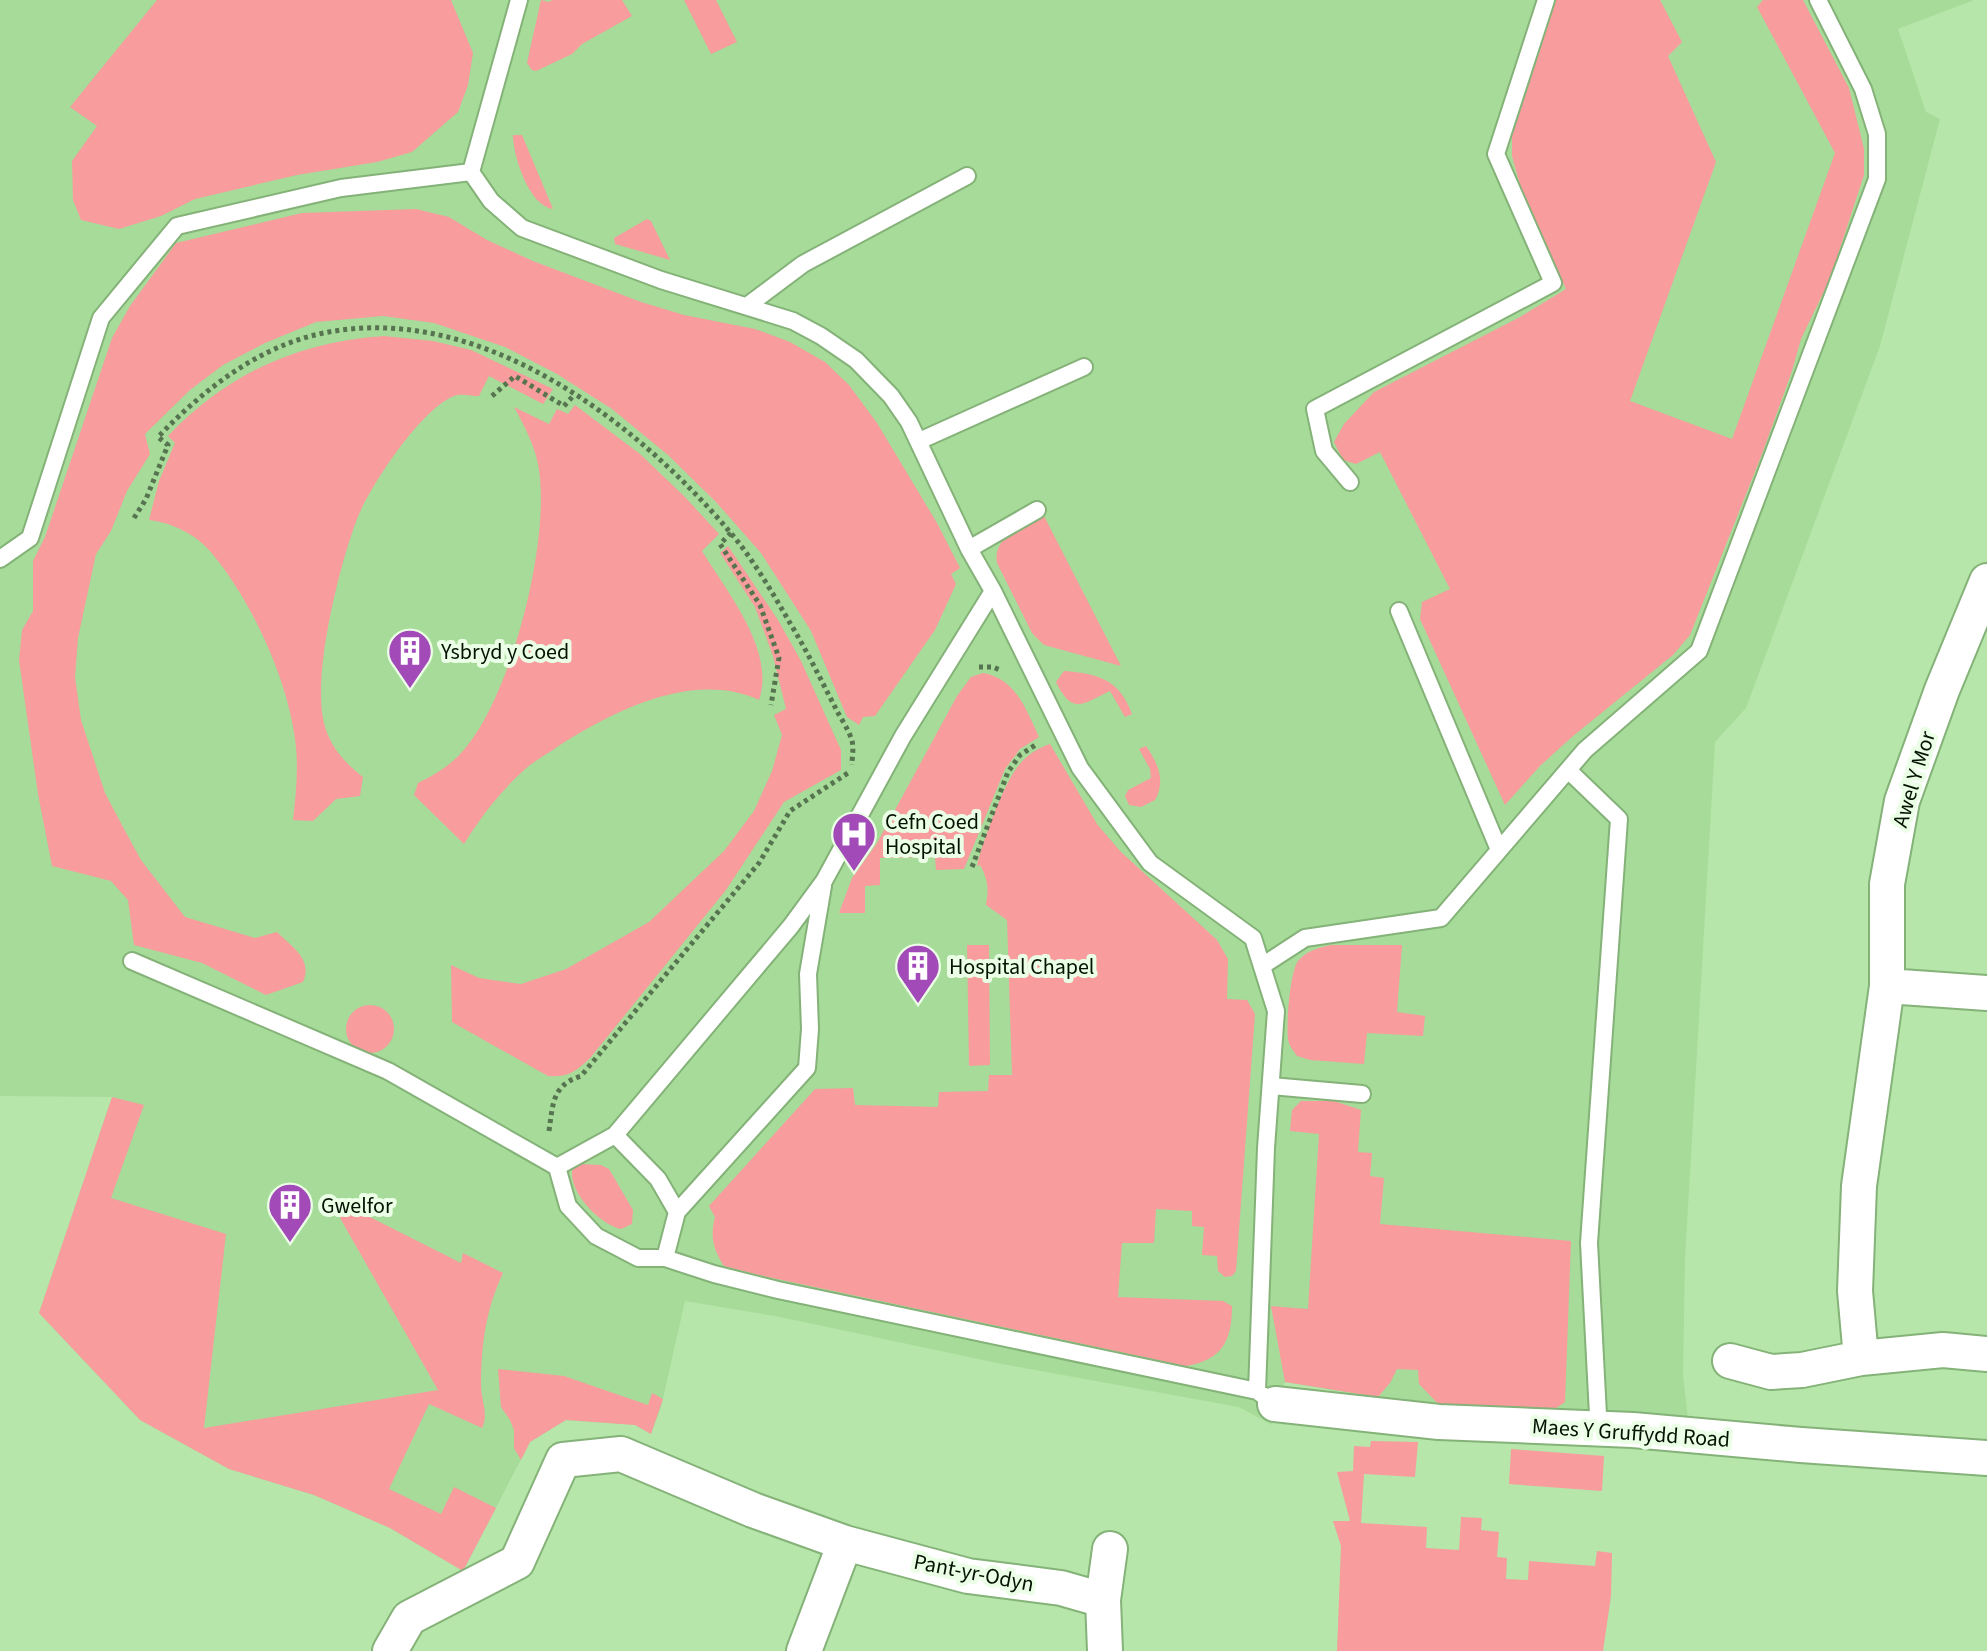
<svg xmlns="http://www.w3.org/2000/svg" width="1987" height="1651" font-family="'Source Sans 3',sans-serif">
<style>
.built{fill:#a7db99}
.green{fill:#f89c9d}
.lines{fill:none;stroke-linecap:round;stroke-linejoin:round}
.lane-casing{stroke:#84b278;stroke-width:20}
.street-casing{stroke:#84b278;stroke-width:38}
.path{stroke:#56744f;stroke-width:5;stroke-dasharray:4 4;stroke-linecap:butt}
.lane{stroke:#fff;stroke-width:16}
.street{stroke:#fff;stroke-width:34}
.labels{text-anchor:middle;stroke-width:8;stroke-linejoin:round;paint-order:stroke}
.poi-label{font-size:22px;fill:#041301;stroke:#ebfee6;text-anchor:start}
.street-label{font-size:22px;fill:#041301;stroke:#ebfee6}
</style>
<rect width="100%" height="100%" fill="#b6e6aa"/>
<path class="built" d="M0,0H1974L1898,29L1926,112L1940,119L1880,346L1746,708L1715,742L1685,1259L1683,1375L1688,1418L1443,1409L1285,1382L1275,1404L1272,1425L1239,1407L1002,1364L780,1317L685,1301L661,1407L651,1434L635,1425L566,1420L530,1442L463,1571L390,1528L314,1495L229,1469L140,1420L39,1313L112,1097L0,1096Z"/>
<path class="green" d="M157,0H451L473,53L468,85L458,112L412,152L377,162L297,175L195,199L161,216L119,229L81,220L73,200L72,161L97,126L70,107Z
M541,0L549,2L552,0H622L632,16L582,44L572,54L536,71L532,70L527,63Z
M684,0H716L737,42L711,54Z
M1556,0H1660L1682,42L1668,56L1716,162L1630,401L1732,439L1835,153L1757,7L1763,0H1803L1849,88L1864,149V175L1830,279L1801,339L1792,371L1762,454L1690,635L1673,655L1573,736L1540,766L1505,805L1420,619L1422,602L1450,589L1380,452L1356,464L1343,460L1334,442L1344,424L1374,392L1520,317L1566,289L1523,196L1512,156V125Z
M513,135H522L553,209C529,206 513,156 513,135Z
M416,209L449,217L487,240L533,261L641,302L684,315L755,329L790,342L825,362L849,385L877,423L937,523L960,568L951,574L956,584L935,630L875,716L863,717L859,725L847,717L811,631L761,553L716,502L668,455L612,409L557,374L505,347L434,323L383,316L316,322L265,343L223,365L190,390L145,434L150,454L127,491L111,531L96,554L78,638L75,677L81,720L105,793L123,827L141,860L185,917L255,938L277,932C292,947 313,959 303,982L266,995L202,963L134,945L128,900L111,881L52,866L38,794L19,660L22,630L33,611V561L45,537L112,338L130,306L176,243L302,213Z
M647,219L651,221L670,260L615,244L614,238Z
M384,336L433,341L471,350L553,389L543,404L489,376L479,396C472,396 461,393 454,396C421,409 370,486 357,519C339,566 312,675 324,723C330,747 345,763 363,777L360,796L336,799L313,821L293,820C296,793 299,766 295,739C287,677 250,597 209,550C195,534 170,522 149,520L159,481L175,443L168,436C228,373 298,342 384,336Z
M575,405L640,454L685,497L719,534L702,551C727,592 776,651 759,700C693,670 613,711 557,747C546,755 532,762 522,772C499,793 480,818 464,844L414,795L418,783C438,773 453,764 467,746C513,689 552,536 538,464C534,444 524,425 514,407L549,424L557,409L568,414Z
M1043,514L1121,666L1044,645L1032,633L997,563C992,536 1024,526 1043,514Z
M728,546L778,620L801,661L841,750V770L784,802L726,890L591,1057C577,1071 568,1078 548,1076L452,1022L451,965L479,978L521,984L566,969L649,922L724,851L754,811L772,771L782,735L774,715L786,709L773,656L755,607L720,553Z
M1064,671C1099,674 1119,679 1132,714L1125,717L1110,691C1082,704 1073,716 1056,682Z
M983,673C1016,679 1026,709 1039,737L1020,749L1005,769L964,869L936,870L935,857L880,858V885L865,886V913H839L852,878L877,843L957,696L971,677Z
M1050,744L1097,824L1120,851L1217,940L1228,959L1227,999L1247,1000L1255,1014L1236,1271L1232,1276L1225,1277L1218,1271L1217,1256L1202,1255L1204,1227L1192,1226V1211L1156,1209L1154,1243H1122L1118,1297L1223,1301L1232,1306C1232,1341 1222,1360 1186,1366L759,1275L724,1266C713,1249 710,1237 715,1217L709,1206L815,1089L853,1088L855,1105L938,1107L939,1092L988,1091L989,1075H1012L1007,920L986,905C989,889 988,879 980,865L977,866C982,843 1004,782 1019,765C1027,755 1038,748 1050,744Z
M1146,746C1158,763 1166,781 1155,800L1141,807L1129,805L1125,796L1128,790L1151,778L1150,769L1139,749Z
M967,945H989L990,1065L969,1066Z
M1332,945H1402L1397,1012L1425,1016L1423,1036L1367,1033L1364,1064L1310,1060L1297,1056C1293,1050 1289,1046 1288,1039C1286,1024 1290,972 1298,961C1306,951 1320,947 1332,945Z
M346 1029a24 24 0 1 1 48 0a24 24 0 1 1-48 0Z
M112,1097L144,1105L111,1198L226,1234L204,1428L438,1390L340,1218L350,1207L461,1263L463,1253L503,1273C486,1309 481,1345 481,1385C481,1401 489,1413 482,1428L429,1404L389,1489L441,1514L454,1487L496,1508L463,1571L390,1528L314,1495L229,1469L140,1420L39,1313Z
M1301,1101H1334L1361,1110L1358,1152L1372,1153L1370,1176L1384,1178L1380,1224L1571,1241L1565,1402L1553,1410L1443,1409L1419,1384L1418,1370L1397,1369L1390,1383L1378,1397L1285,1382L1271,1306L1308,1309L1319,1134L1290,1131L1292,1110Z
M580,1164L601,1165L609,1169L633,1210L632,1224L621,1229C599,1224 566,1190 573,1167Z
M498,1369L564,1376L648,1405L652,1393L663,1399L651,1434L635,1425L566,1420L530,1442L521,1460L514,1448V1430L510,1420L501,1407Z
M1371,1441L1418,1442L1415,1477L1364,1474L1361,1523L1427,1527L1426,1548L1459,1550L1461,1517L1482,1518L1481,1530L1499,1532L1497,1557L1507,1558L1506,1579L1528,1580L1529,1561L1595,1566L1597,1551L1612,1553L1611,1596L1603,1651H1337L1341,1546L1333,1521H1350L1337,1472L1353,1471L1354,1446L1370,1447Z
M1511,1449L1604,1456L1602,1491L1509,1484Z"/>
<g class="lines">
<g class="lane-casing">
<path id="lane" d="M519,0L471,172L491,201L522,228L661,280L793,321L821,336L856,360L891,396L909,422L969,549L993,591L1080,768L1150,863L1253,938L1276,1011L1266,1148L1257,1391L1275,1404
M747,306L803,264L967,176
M919,441L1084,367
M1350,482L1324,451L1315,409L1553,283L1496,154L1546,0
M969,549L1037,510
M0,559L30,538L101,318L177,226L341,188L471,172
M1399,611L1499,850
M1568,770L1619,819L1589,1243L1598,1415
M132,961L388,1071L557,1167
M1262,966L1305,938L1441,918L1585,750L1699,651L1877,179V134L1863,89L1818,0
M1271,1086L1362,1094
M615,1135L791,926L824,881L903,736L993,591
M677,1212L807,1068L810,1029L808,974L823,886
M665,1258L677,1212L658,1179L615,1135L557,1167L568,1206L596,1236L638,1258H665L714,1274L778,1290L1257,1391"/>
</g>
<g class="street-casing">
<path id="street" d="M1887,986L1987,993
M1861,1358L1855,1291L1859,1186L1887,986V884L1902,801L1942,690L1987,581
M1730,1361L1771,1372L1802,1370L1861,1358L1943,1350L1987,1354
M1275,1404L1439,1422L1633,1430L1801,1445L1987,1458
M390,1651L409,1618L517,1562L563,1460L621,1454L753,1510L845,1543L968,1576L1061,1588L1103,1600
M804,1651L845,1543
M1105,1651L1103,1600L1110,1549"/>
</g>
<path class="path" d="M492,396L515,376L564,406L574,395
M134,518L146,499L168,445L158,437C202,391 256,348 319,334C476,299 634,419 730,532C753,559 772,592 790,623C807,651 821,680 836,709C841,719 849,730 852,741C854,748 852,757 852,765
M731,533L720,544L760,605L779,658L771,705
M979,667H993L1000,670
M972,867L1008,772L1020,755L1037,744
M549,1131C553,1104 552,1085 581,1076L759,863L790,811L848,773"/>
<use href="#lane" class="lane"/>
<use href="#street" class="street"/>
</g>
<defs>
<g id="building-pin" transform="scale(2.3)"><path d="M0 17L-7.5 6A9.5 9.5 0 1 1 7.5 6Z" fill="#a24ab7" stroke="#ebfee6"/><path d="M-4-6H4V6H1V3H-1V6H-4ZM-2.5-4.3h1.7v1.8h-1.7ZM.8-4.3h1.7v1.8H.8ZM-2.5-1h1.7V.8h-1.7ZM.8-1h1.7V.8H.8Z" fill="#fff"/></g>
<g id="hospital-pin" transform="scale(2.3)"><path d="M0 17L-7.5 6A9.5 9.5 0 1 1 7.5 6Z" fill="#a24ab7" stroke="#ebfee6"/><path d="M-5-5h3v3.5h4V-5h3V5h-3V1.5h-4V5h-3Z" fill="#fff"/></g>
</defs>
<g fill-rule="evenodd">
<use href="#building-pin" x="410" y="651"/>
<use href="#hospital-pin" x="854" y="834"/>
<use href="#building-pin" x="918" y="966"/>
<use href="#building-pin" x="290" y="1205"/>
</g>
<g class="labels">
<g class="poi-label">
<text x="441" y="659">Ysbryd y Coed</text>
<text x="885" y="829">Cefn Coed<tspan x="885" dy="25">Hospital</tspan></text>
<text x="949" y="974">Hospital Chapel</text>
<text x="321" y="1213">Gwelfor</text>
</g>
<g class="street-label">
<text transform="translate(1913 779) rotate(-73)" y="8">Awel Y Mor</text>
<text transform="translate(1631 1432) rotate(4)" y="8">Maes Y Gruffydd Road</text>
<text transform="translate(974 1572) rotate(11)" y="8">Pant-yr-Odyn</text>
</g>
</g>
</svg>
